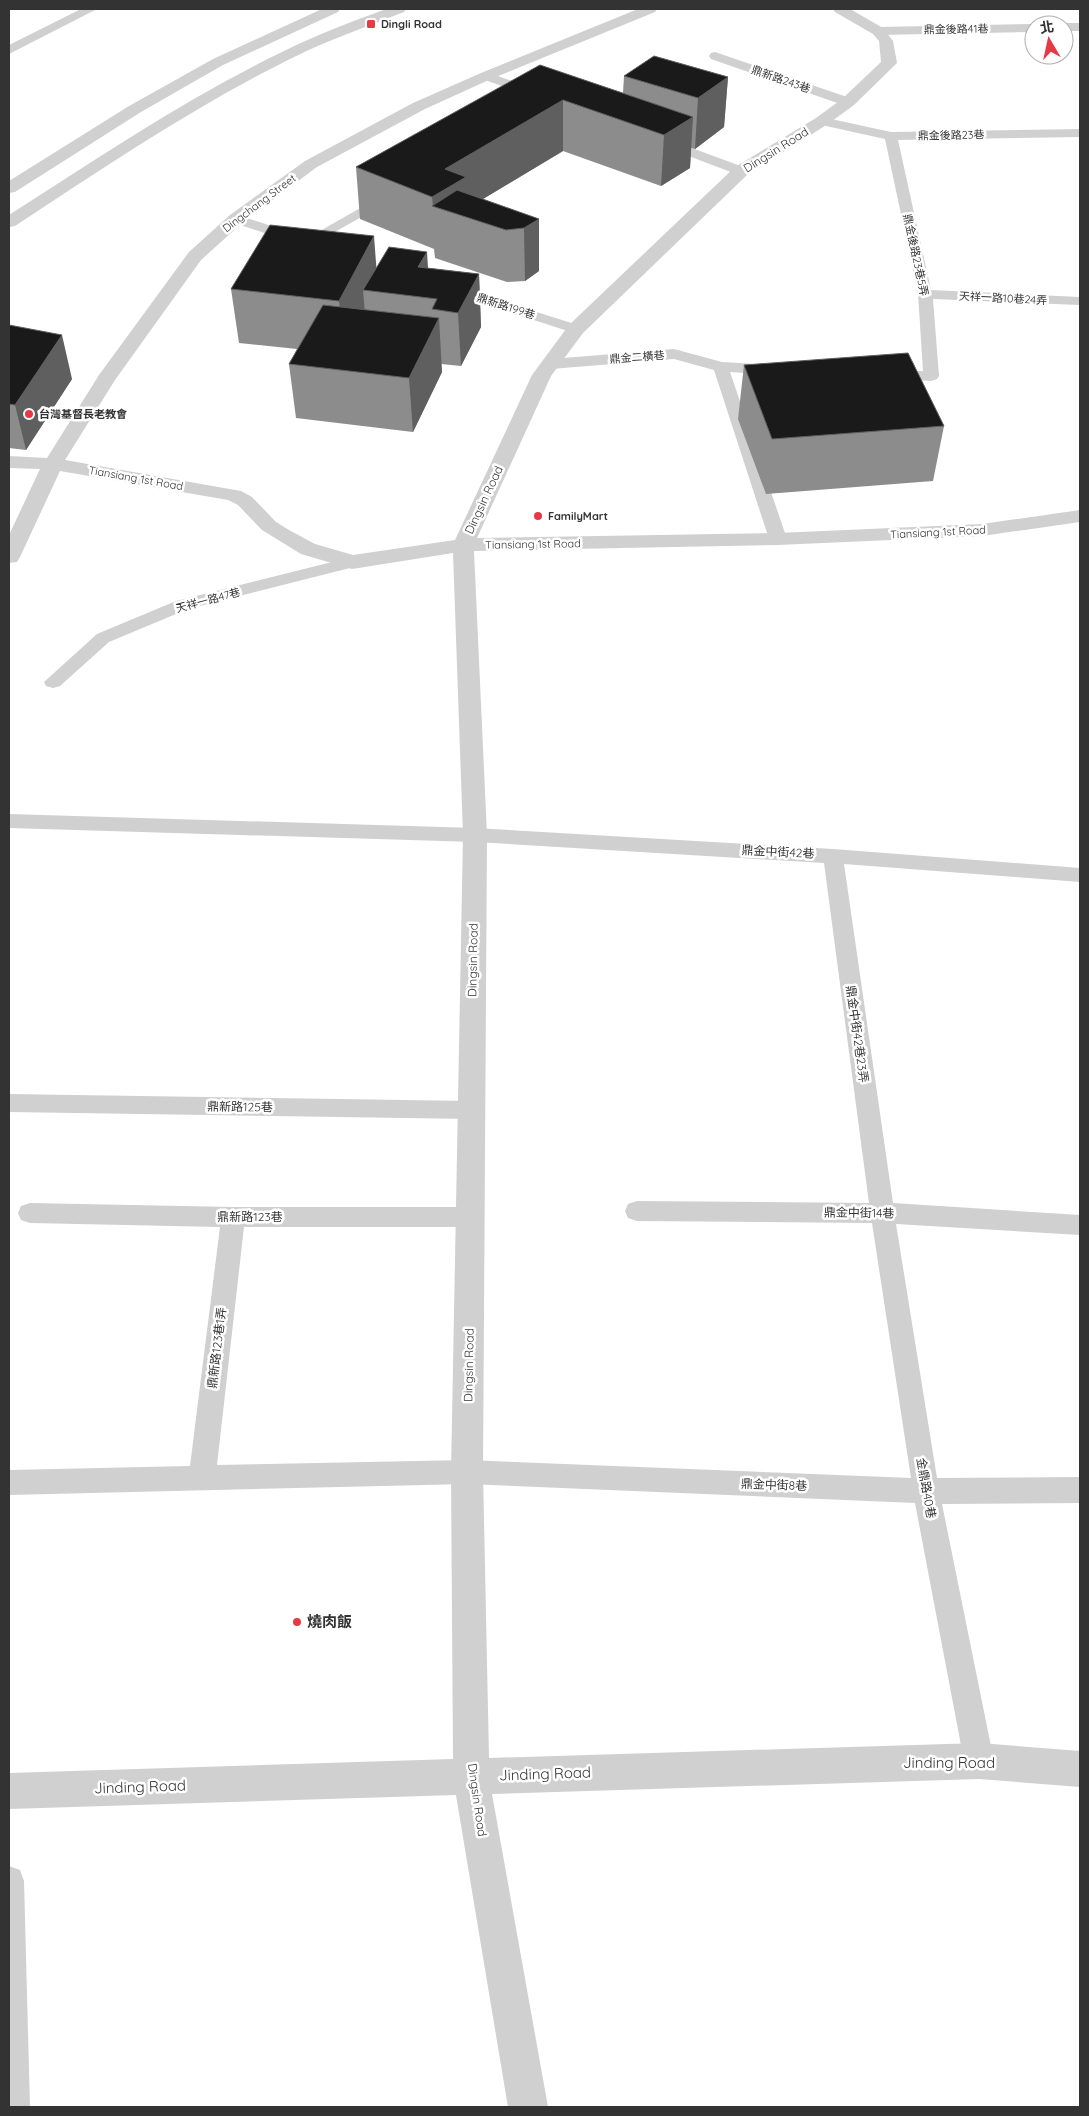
<svg xmlns="http://www.w3.org/2000/svg" width="1089" height="2116" font-family="Quicksand,'Noto Sans TC',sans-serif">
<style>
.lines{fill:none;stroke-linecap:round;stroke-linejoin:round}
.service{fill:#d0d0d0;fill-rule:evenodd}
.minor{fill:#d0d0d0;fill-rule:evenodd}
.tertiary{fill:#d0d0d0;fill-rule:evenodd}
.wall{fill:#8c8c8c}
.shaded-wall{fill:#5f5f5f}
.building{fill:#1a1a1a;stroke:#5f5f5f}
.poi-dot{fill:#e63946;stroke:#fff;stroke-width:2}
.labels{text-anchor:middle;stroke-width:5;stroke-linejoin:round;paint-order:stroke}
.far-poi-label{font-size:11px;font-weight:bold;fill:#333;stroke:#fff;text-anchor:start}
.far-street-label{font-size:11px;fill:#333;stroke:#fff}
.street-label{font-size:12px;fill:#333;stroke:#fff}
.near-poi-label{font-size:15px;font-weight:bold;fill:#333;stroke:#fff;text-anchor:start}
.near-street-label{font-size:15px;fill:#333;stroke:#fff}
</style>
<rect width="100%" height="100%" fill="#fff"/>
<g class="lines">
<path class="service" d="M81,9H97L9,54V45Z
M1064,23H1080V31H1064V25H1059Z
M1034,24L1036,25H1034V32L878,35L872,31L878,27Z
M715,52L853,99L854,102L848,106L843,105L711,59L709,56L711,53Z
M486,72L538,90L540,93L534,97L482,79L480,76L482,73Z
M822,117L891,132L1080,129V137L898,140L931,290L1080,297V305L933,299L939,376L937,379L931,381L883,378L881,375L883,372L923,371L918,294L885,139L817,124L815,121Z
M662,137L746,168L748,171L746,174H736L657,144L655,141L657,138Z
M385,194L390,195L392,198L390,201L308,247L303,246L301,242H292L231,222L229,219L231,216H241L302,236L304,240Z
M451,285L581,326L584,329L581,332H571L446,292L444,289L446,286Z
M674,349L722,362L775,365L780,367L783,370L780,373L775,375L730,372L787,539L784,543L778,544L772,543L769,539L714,370L674,359L551,369L546,367L543,364L546,361L551,359Z
M352,557L358,558L361,562L358,566L188,609L109,642L60,686L53,688L46,686L44,682L97,634L176,601Z
M9,814L475,828L833,849L1080,868V882L844,864L893,1203L1080,1215V1235L896,1224L937,1478L1080,1477V1503L942,1504L994,1761L989,1771L979,1776L969,1771L964,1761L915,1503L467,1484L9,1495V1470L190,1466L220,1227L30,1223L21,1220L18,1213L21,1206L30,1203L233,1207H470L479,1210L482,1217L479,1224L470,1227H244L217,1465L467,1460L911,1478L872,1223L637,1221L628,1218L625,1211L628,1204L637,1201L869,1203L824,863L475,842L9,828Z
M9,1094L472,1101L480,1103L484,1110L480,1117L472,1119L9,1112Z
M9,1866L20,1870L24,1881L30,2107H9Z"/>
<path class="minor" d="M638,9H657L655,12L491,79L425,109L317,167L242,223L201,260L115,380L65,460L241,491L252,497L276,522L289,530L315,544L353,555L455,540L532,375L569,325L735,167L816,118L842,99L881,62L879,41L873,34L835,12L833,9H850L883,28L893,41L897,63L854,105L828,124L747,175L583,333L551,376L477,538L778,533L982,524L1080,510V522L982,536L778,545L474,551L487,835L483,1472L489,1758L979,1743L1080,1751V1787L979,1779L492,1794L548,2107H508L456,1795L9,1809V1773L453,1759L451,1472L463,835L453,553L352,569L301,554L262,530L238,505L228,500L60,471L20,557L17,562L9,563V535L40,469L9,468V456L47,458L99,375L189,252L230,215L305,161L413,103L481,73Z"/>
<path class="tertiary" d="M322,9H340L338,12L223,65L141,112L15,192L9,193V181L129,106L213,59Z
M386,9H406L404,12C366,27 328,40 292,58C195,106 105,167 15,226L9,227V215C98,158 186,98 282,52C316,35 351,22 386,9Z"/>
</g>
<path class="wall" d="M540,65L623,93L624,76L728,77L724,127L695,149L691,148L690,168L661,186L563,151L483,199L539,219V271L525,281L507,282L435,258L434,249L360,219L356,167Z
M376,267L428,268L479,274L481,327L461,366L441,364L442,372L413,432L296,418L289,364L297,349L239,343L231,289Z
M9,325L72,379L26,450L9,448Z
M744,365L944,426L933,481L766,494L738,419Z"/>
<path class="shaded-wall" d="M728,77L724,127L695,149L698,98Z
M563,100V151L468,208L433,206L432,197L445,169Z
M693,117L690,168L661,186L664,135Z
M539,219V271L525,281L524,228Z
M374,236L378,289L363,290L365,314L345,354L339,301Z
M427,252L430,298L418,267Z
M479,274L481,327L461,366L458,313Z
M439,318L442,372L413,432L409,378Z
M62,335L72,379L26,450L15,405Z"/>
<path class="building" d="M654,56L728,77L698,98L624,76Z
M540,65L693,117L664,135L563,100L445,169L466,177L432,197L356,167Z
M457,190L539,219L524,228L506,230L432,206Z
M270,225L374,236L339,301L231,289Z
M389,247L427,252L418,267L479,274L458,313L432,309L437,299L363,290Z
M323,305L439,318L409,378L289,364Z
M9,325L62,335L15,405L9,404Z
M908,353L944,426L772,439L744,365Z"/>
<g class="poi-dot">
<rect x="366" y="19" width="10" height="10" rx="2.5"/>
<circle cx="29" cy="414" r="5"/>
<circle cx="538" cy="516" r="5"/>
<circle cx="297" cy="1622" r="5"/>
</g>
<g class="labels">
<g class="far-poi-label">
<text x="381" y="28">Dingli Road</text>
<text x="39" y="418">台灣基督長老教會</text>
<text x="548" y="520">FamilyMart</text>
</g>
<g class="far-street-label">
<text transform="translate(956 29) rotate(-1)" y="4">鼎金後路41巷</text>
<text transform="translate(781 79) rotate(19)" y="4">鼎新路243巷</text>
<text transform="translate(951 135) rotate(-1)" y="4">鼎金後路23巷</text>
<text transform="translate(259 203) rotate(-37)" y="4">Dingchang Street</text>
<text transform="translate(916 255) rotate(78)" y="4">鼎金後路23巷5弄</text>
<text transform="translate(1003 298) rotate(3)" y="4">天祥一路10巷24弄</text>
<text transform="translate(506 306) rotate(18)" y="4">鼎新路199巷</text>
<text transform="translate(637 357) rotate(-4)" y="4">鼎金二橫巷</text>
<text transform="translate(136 478) rotate(10)" y="4">Tiansiang 1st Road</text>
<text transform="translate(938 532) rotate(-3)" y="4">Tiansiang 1st Road</text>
<text transform="translate(533 544) rotate(-1)" y="4">Tiansiang 1st Road</text>
<text transform="translate(208 600) rotate(-15)" y="4">天祥一路47巷</text>
</g>
<g class="street-label">
<text transform="translate(776 150) rotate(-32)" y="4">Dingsin Road</text>
<text transform="translate(484 500) rotate(-65)" y="4">Dingsin Road</text>
<text transform="translate(778 852) rotate(3)" y="4">鼎金中街42巷</text>
<text transform="translate(473 960) rotate(-89)" y="4">Dingsin Road</text>
<text transform="translate(857 1034) rotate(82)" y="4">鼎金中街42巷23弄</text>
<text transform="translate(240 1107) rotate(1)" y="4">鼎新路125巷</text>
<text transform="translate(859 1213) rotate(1)" y="4">鼎金中街14巷</text>
<text x="250" y="1221">鼎新路123巷</text>
<text transform="translate(217 1348) rotate(-83)" y="4">鼎新路123巷1弄</text>
<text transform="translate(469 1365) rotate(-89)" y="4">Dingsin Road</text>
<text transform="translate(774 1485) rotate(2)" y="4">鼎金中街8巷</text>
<text transform="translate(926 1488) rotate(80)" y="4">金鼎路40巷</text>
<text transform="translate(477 1800) rotate(82)" y="4">Dingsin Road</text>
</g>
<g class="near-poi-label">
<text x="307" y="1627">燒肉飯</text>
</g>
<g class="near-street-label">
<text x="949" y="1768">Jinding Road</text>
<text transform="translate(545 1774) rotate(-2)" y="5">Jinding Road</text>
<text transform="translate(140 1787) rotate(-2)" y="5">Jinding Road</text>
</g>
</g>
<rect width="1089" height="2116" fill="none" stroke="#333333" stroke-width="20"/>
<g transform="translate(1049 40) rotate(351)"><circle r="24" fill="#ffffff" stroke="#adadad"/>
<path d="M0-4L9 19L0 12L-9 19Z" fill="#e63946"/>
<text y="-8" font-size="14" font-weight="bold" text-anchor="middle" fill="#333333">北</text>
</g>
</svg>
